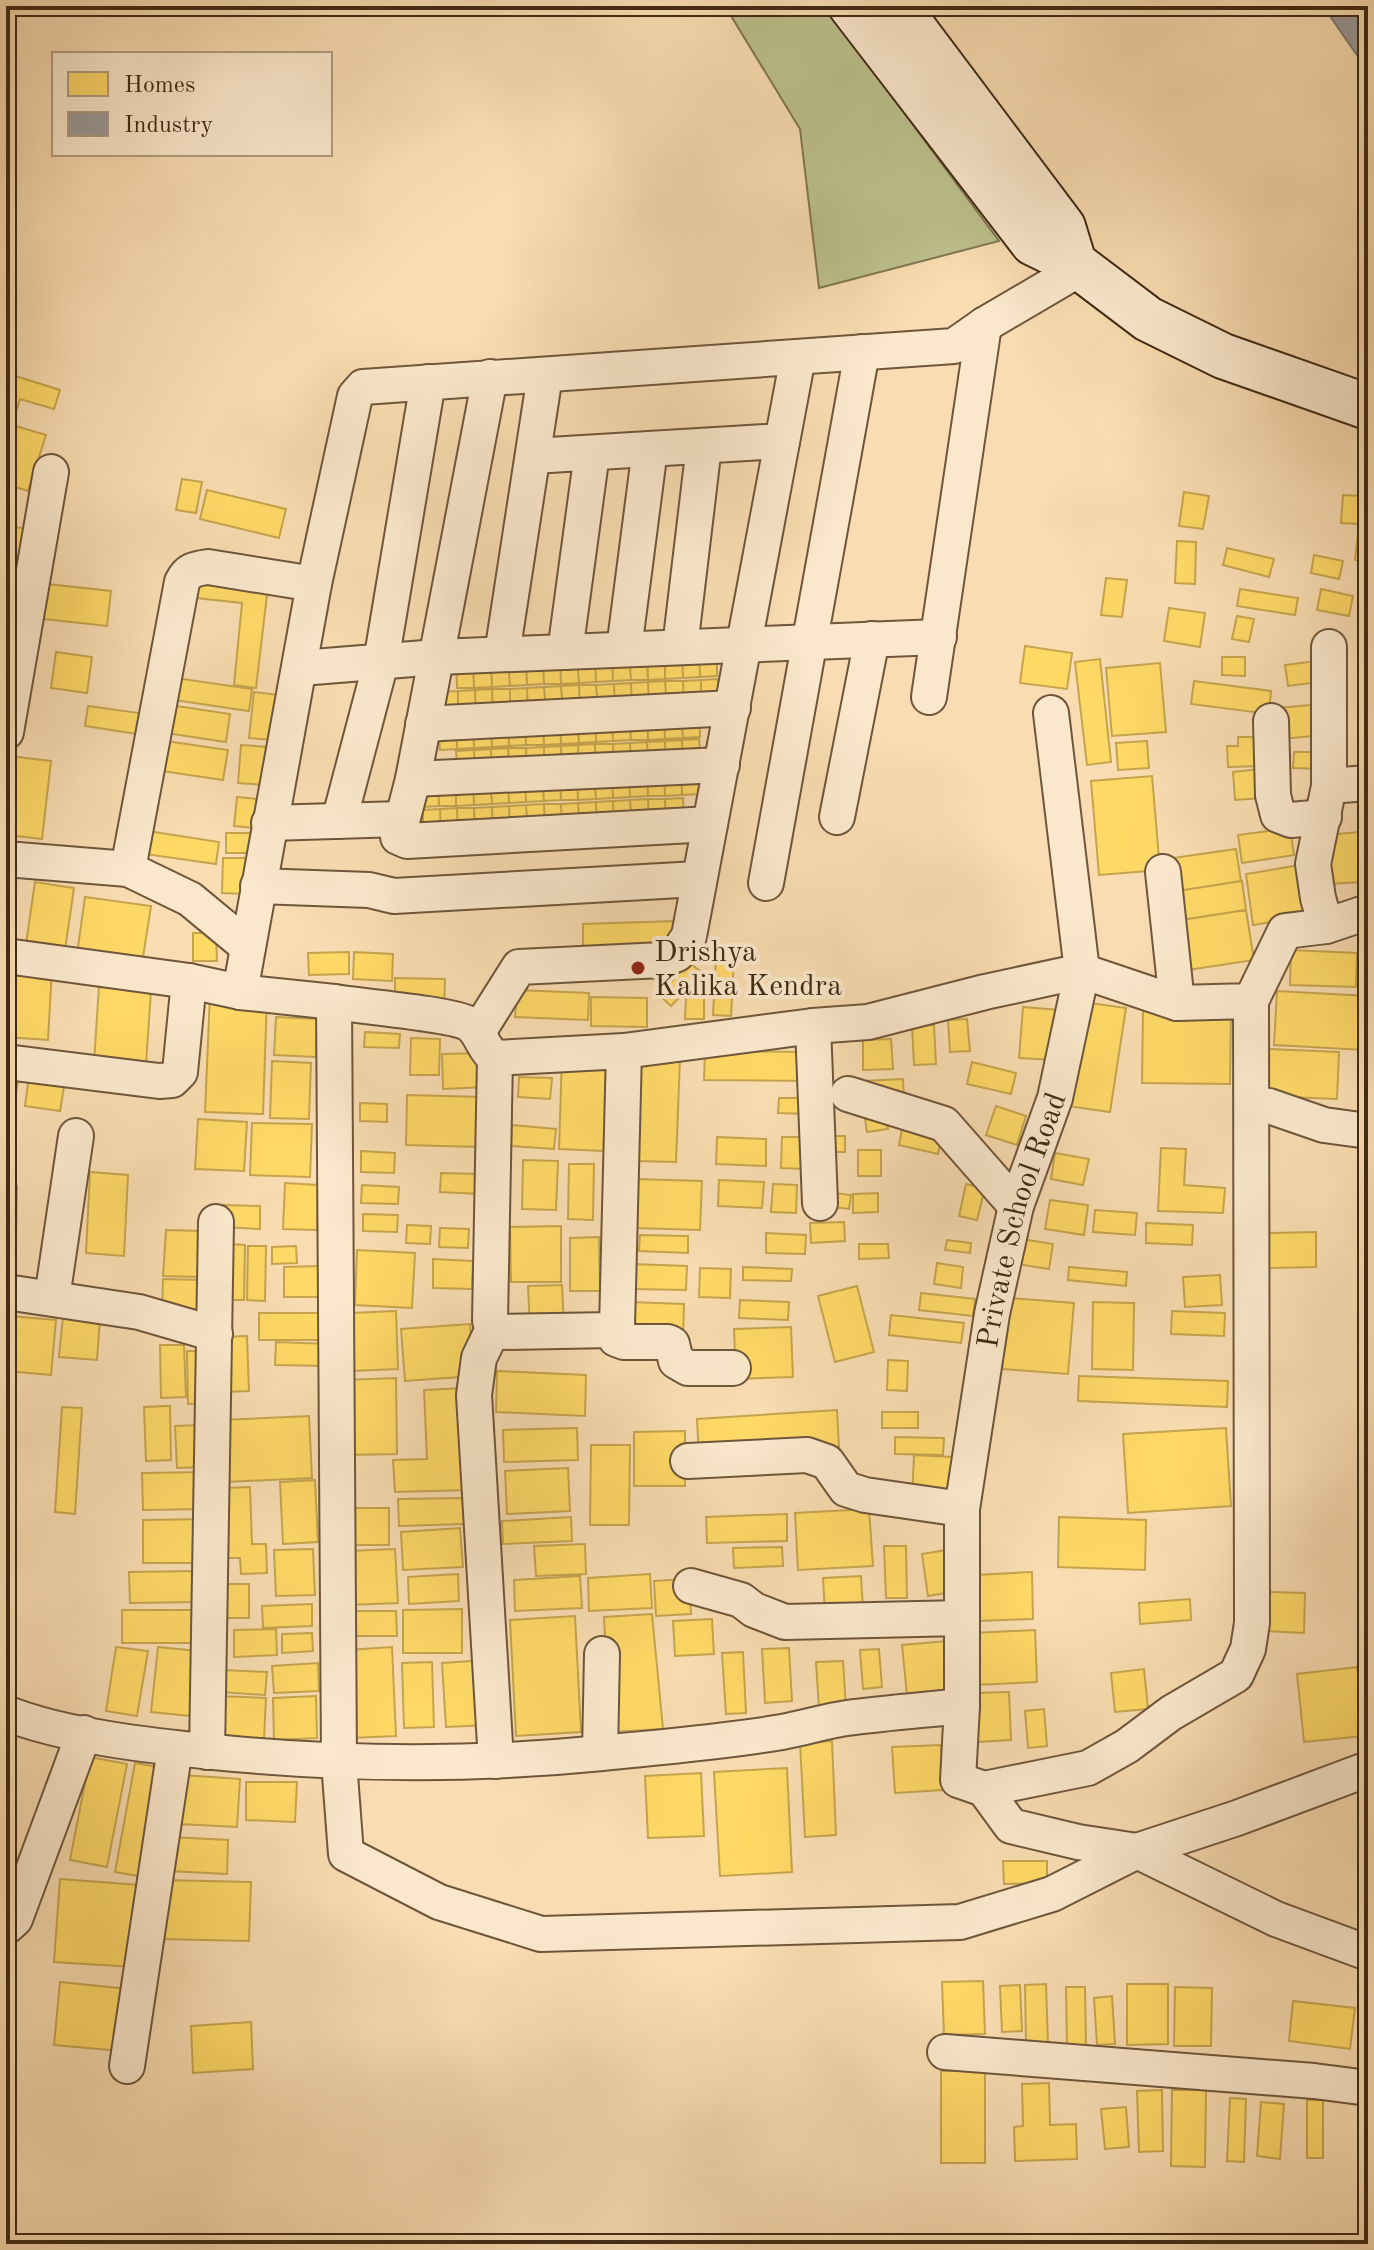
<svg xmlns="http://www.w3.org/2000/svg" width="1374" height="2250" font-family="'Old Standard TT',serif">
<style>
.green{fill:#bcc18d;stroke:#7e7650;stroke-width:2}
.homes{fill:#ffd966;stroke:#c6a44d;stroke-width:2}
.industry{fill:#999;stroke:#7f7871;stroke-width:2}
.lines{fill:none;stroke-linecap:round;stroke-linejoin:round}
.street-casing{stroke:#6f563b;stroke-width:38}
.secondary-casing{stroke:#412a14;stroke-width:48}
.street{stroke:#fbe8cc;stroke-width:34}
.secondary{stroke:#fbe8cc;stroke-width:44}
.poi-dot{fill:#8f2418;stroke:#fbe8cc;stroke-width:3}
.labels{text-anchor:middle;stroke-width:8;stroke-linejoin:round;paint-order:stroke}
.poi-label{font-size:30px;fill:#412a14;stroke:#fbe8cc;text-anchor:start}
.street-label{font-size:30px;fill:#412a14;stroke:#fbe8cc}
</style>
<rect width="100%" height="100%" fill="#f9dcb1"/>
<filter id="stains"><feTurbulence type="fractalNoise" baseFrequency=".0025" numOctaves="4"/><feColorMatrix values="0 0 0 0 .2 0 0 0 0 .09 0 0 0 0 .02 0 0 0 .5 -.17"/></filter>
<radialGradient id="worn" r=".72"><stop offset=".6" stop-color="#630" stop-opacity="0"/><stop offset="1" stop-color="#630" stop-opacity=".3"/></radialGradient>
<path class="green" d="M725,6H825L999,241L819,288L800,129Z"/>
<path class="homes" d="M6,373L60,390L54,409L20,399L12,425L46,435L28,491L6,484Z
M182,479L202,482L196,513L176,510Z
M207,490L286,509L279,538L200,519Z
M1184,492L1209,496L1203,529L1179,526Z
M1343,495L1361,496L1359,524L1341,523Z
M6,525L35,531L27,569L6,564Z
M1358,534L1368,535V562L1355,560Z
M1177,541L1196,542L1195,584L1175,583Z
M1227,548L1274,559L1269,577L1223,565Z
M1314,555L1343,561L1339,579L1311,573Z
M199,570L269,578L256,688L234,685L242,603L196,598Z
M1106,578L1127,580L1122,617L1101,615Z
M38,583L111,591L107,626L35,618Z
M1240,589L1298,598L1295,615L1237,606Z
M1321,589L1353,596L1349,616L1317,610Z
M1169,608L1205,613L1200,647L1164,641Z
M1237,616L1254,619L1249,642L1232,639Z
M1025,646L1072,653L1067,689L1020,683Z
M717,651V676L700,677L699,652Z
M56,652L92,657L87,693L51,688Z
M699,652L700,677L683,678L682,653Z
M665,653H682L683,678L665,679Z
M665,653V679L648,680L647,654Z
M647,654L648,680H631L629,655Z
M629,655L631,680L613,681L612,656Z
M612,656L613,681L596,682L595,657Z
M595,657L596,682L579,683L577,658Z
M1222,657H1245V676L1222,675Z
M577,658L579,683L561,684L560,659Z
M543,659H560L561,684H544Z
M543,659L544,684L527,685L526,660Z
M1100,659L1111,762L1087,765L1075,662Z
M526,660L527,685L510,686L508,661Z
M508,661L510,686L492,687L491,662Z
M1316,661L1319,682L1288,686L1285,665Z
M491,662L492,687L474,688L473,663Z
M456,663H473L474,688H457Z
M1160,663L1166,732L1112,736L1106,668Z
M1359,670H1368V700H1359Z
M169,677L252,689L249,711L167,699Z
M718,679L719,703L701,704V680Z
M701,680V704L684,705L683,681Z
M665,681H683L684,705L667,706Z
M665,681L667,706L649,707L648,682Z
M1194,681L1271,691L1269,714L1191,704Z
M648,682L649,707L632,708L631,683Z
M631,683L632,708H615L614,684Z
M614,684L615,708L598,709L596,685Z
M579,685H596L598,709L580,710Z
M579,685L580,710L563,711L561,686Z
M561,686L563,711L546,712L544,687Z
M544,687L546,712L528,713L527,688Z
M527,688L528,713H510V689Z
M492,689H510V713L493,714Z
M492,689L493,714L476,715L475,690Z
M475,690L476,715L458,716V691Z
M458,691V716L441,717L440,692Z
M254,692L279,695L274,740L249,738Z
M1322,704L1325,735L1281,739L1278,708Z
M170,705L230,714L226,742L166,733Z
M88,706L139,713L137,734L85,726Z
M681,713H699L700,737L683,738Z
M681,713L683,738L665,739L664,714Z
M664,714L665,739L648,740L647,715Z
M647,715L648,740H631L629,716Z
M629,716L631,740L613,741L612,717Z
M612,717L613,741L596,742L595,718Z
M577,718H595L596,742L579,743Z
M577,718L579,743L561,744L560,719Z
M560,719L561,744L544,745L543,720Z
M543,720L544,745H526L525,721Z
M525,721L526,745L509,746L508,722Z
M508,722L509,746L492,747L491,723Z
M473,723H491L492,747L474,748Z
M473,723L474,748L457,749L456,724Z
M456,724L457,749L440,750L438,725Z
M1238,737H1261L1262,766L1228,767L1227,746H1238Z
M699,739L701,764L683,765L682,740Z
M159,740L228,750L223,780L155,770Z
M682,740L683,765L666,766L665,741Z
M665,741L666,766H648L647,742Z
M1147,741L1149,768L1118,770L1116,743Z
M647,742L648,766L631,767L630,743Z
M630,743L631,767L614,768L613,744Z
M595,744H613L614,768L596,769Z
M595,744L596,769L579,770L578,745Z
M241,745L268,747L265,785L238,783Z
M578,745L579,770H562L561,746Z
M561,746L562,770L544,771V747Z
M544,747V771L527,772L526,748Z
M508,748H526L527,772L510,773Z
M508,748L510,773L492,774L491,749Z
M491,749L492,774L475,775L474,750Z
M474,750L475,775H458L456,751Z
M1294,752H1323V769L1293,768Z
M9,756L51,761L42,839L6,835V783Z
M699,769L700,794L682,795L681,770Z
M1260,769L1262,798L1235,800L1233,772Z
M681,770L682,795L665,796L664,771Z
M664,771L665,796H648L647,772Z
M647,772L648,796L630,797L629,773Z
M612,773H629L630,797L613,798Z
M612,773L613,798L596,799L594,774Z
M594,774L596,799L578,800L577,775Z
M577,775L578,800H561L560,776Z
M560,776L561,800L544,801L542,777Z
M1152,776L1160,870L1099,875L1091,781Z
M525,777H542L544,801L526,802Z
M525,777L526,802L509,803L508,778Z
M508,778L509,803L492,804L490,779Z
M490,779L492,804L474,805L473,780Z
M456,780H473L474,805L456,806Z
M456,780V806H439L438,781Z
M438,781L439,806L422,807L421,782Z
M1368,789V833L1363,834L1359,790Z
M237,797L268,800L266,829L234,826Z
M683,798L684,822L666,823L665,799Z
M648,799H665L666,823L649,824Z
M648,799L649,824L632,825L630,800Z
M630,800L632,825L614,826L613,801Z
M613,801L614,826H597L596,802Z
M596,802L597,826L580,827L578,803Z
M578,803L580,827L562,828L561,804Z
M544,804H561L562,828L545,829Z
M544,804L545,829L528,830L526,805Z
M526,805L528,830L510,831L509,806Z
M509,806L510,831L493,832L492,807Z
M492,807L493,832H475L474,808Z
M457,808H474L475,832L458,833Z
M457,808L458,833L441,834L440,809Z
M440,809L441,834L423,835V810Z
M1290,828L1294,855L1242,863L1238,835Z
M148,831L219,842L216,864L145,854Z
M1359,832L1362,882L1329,884L1326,835Z
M226,833H260L259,853H226Z
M1236,849L1241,881L1171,892L1166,859Z
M223,858H246L244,894L222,893Z
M1306,864L1314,915L1253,925L1246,874Z
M1242,881L1246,910L1175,921L1171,892Z
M35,882L74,888L65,950L26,944Z
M85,897L151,906L141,970L76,961Z
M1246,910L1254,960L1181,971L1174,921Z
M676,921L677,947L583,950V924Z
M193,933H216L217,961H193Z
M1291,950L1357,953L1356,987L1290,985Z
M349,952V974L309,975L308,953Z
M354,952L393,954L392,981L353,979Z
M716,957L734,959L731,1016L713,1015Z
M689,962L702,973L671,1006L659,995Z
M11,967L52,969L48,1040L6,1037Z
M395,978L445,979L444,1010L395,1009Z
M99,986L151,990L146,1065L94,1062Z
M517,990L589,993L588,1020L515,1017Z
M1277,991L1368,996L1365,1050L1274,1045Z
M210,994L267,997L263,1114L205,1112Z
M591,997L647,998V1027L591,1026Z
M686,998H704V1019H685Z
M1083,1002L1126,1008L1110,1112L1068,1106Z
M1023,1007L1059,1010L1055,1060L1019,1058Z
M1143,1010L1231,1011L1230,1084L1142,1083Z
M276,1017L317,1019L316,1057L274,1055Z
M967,1019L970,1051L950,1052L948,1020Z
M934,1025L936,1064L914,1065L912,1026Z
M365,1032L400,1034L399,1048L364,1047Z
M411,1038L440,1039L439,1075H410Z
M891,1039L893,1069L863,1070V1040Z
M1268,1049L1339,1052L1337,1099L1266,1096Z
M705,1051L810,1052V1081L704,1080Z
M484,1053L486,1087L443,1089L442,1054Z
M562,1057L607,1058L604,1151L559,1149Z
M640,1058L680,1059L676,1162L636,1161Z
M272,1061L311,1063L309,1119L270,1118Z
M972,1062L1016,1073L1011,1094L967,1084Z
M6,1065L20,1067L14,1107L6,1106Z
M30,1069L66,1074L60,1111L25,1106Z
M519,1077L552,1078L550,1099L518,1097Z
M903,1079L904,1096L864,1098L863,1081Z
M407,1095L482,1097L480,1147L406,1145Z
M779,1098H808V1114L778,1113Z
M360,1103L387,1104V1122L360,1121Z
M996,1106L1026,1116L1017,1145L986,1135Z
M885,1109L888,1129L867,1132L864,1112Z
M198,1119L247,1122L244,1171L195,1169Z
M904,1119L944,1128L938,1154L899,1145Z
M252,1123L312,1124L310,1177L250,1175Z
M512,1125L556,1129L554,1149L511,1146Z
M821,1136H845V1152H821Z
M717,1137L766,1139V1166L716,1164Z
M782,1137H805L804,1169L781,1168Z
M1161,1148L1186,1149L1184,1185L1225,1188L1223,1213L1158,1211Z
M858,1150H881V1176H858Z
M361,1151L395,1153L394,1173L361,1172Z
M1055,1153L1089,1159L1083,1185L1051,1179Z
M523,1160L558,1161L556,1210L522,1209Z
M569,1164H594L593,1220L568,1219Z
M90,1172L128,1175L124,1256L86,1253Z
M441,1173L480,1174V1194L440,1192Z
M635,1179L702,1181L700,1230L634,1228Z
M719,1180L764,1182L762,1208L718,1206Z
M285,1183L318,1185L317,1230L283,1229Z
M773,1184L797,1185L796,1213L771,1212Z
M966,1184L985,1188L977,1220L959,1216Z
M362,1185L399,1187L398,1204L361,1203Z
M6,1186H17L16,1235H6Z
M826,1192L851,1195L849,1209L824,1206Z
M878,1193V1212L853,1213V1194Z
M1050,1200L1088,1205L1084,1235L1045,1229Z
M224,1205L260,1206V1229L223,1227Z
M1095,1210L1137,1213L1135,1235L1093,1232Z
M363,1214L398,1215L397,1232L363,1231Z
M844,1222L845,1241L811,1243L810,1223Z
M1146,1223L1193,1225L1192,1245L1146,1243Z
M407,1225L431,1226L430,1244L406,1243Z
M561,1226V1282H511L510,1227Z
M440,1228L469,1229L468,1248L439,1247Z
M166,1230L203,1231L200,1277L163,1276Z
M1316,1232V1267L1265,1268L1264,1233Z
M766,1233L806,1235L805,1254L766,1253Z
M640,1235L688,1236V1253L639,1251Z
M599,1237L600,1291H570V1238Z
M1016,1238L1053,1244L1049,1269L1012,1263Z
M947,1240L971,1243L970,1253L945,1250Z
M227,1244L245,1245L244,1300H226Z
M859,1244H888L889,1258L859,1259Z
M248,1246H266L265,1301L247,1300Z
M296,1246L297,1263L272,1264V1247Z
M357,1250L415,1253L412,1308L355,1305Z
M433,1259L473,1261L472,1289L433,1288Z
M937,1263L963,1267L961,1288L934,1284Z
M632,1264L687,1266L686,1290L631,1289Z
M318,1266V1297H284V1267Z
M743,1267L792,1269L791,1281L743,1280Z
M1069,1267L1127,1272L1126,1286L1068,1280Z
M700,1268L731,1269L730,1298L699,1297Z
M1220,1275L1222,1305L1185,1307L1183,1277Z
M163,1279L201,1280L200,1312L162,1310Z
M562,1285L564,1326L530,1328L528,1286Z
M857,1286L874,1352L835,1362L818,1296Z
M921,1293L975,1299L973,1316L919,1310Z
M1008,1298L1074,1303L1068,1374L1002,1369Z
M740,1300L789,1302L788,1320L739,1318Z
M629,1302L684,1304L683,1339L628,1338Z
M1093,1302L1134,1303L1133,1370L1092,1369Z
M396,1311L398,1369L352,1371L350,1313Z
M1172,1311L1225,1313L1224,1336L1171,1334Z
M259,1313H321V1340H259Z
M891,1315L964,1323L961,1343L889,1335Z
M10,1316L56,1320L51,1375L6,1371Z
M63,1316L100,1319L97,1360L59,1357Z
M470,1324L474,1376L405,1381L401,1329Z
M791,1327L793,1377L736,1379L734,1329Z
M247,1336L249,1391L223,1392L222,1337Z
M276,1342L329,1344L327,1366L275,1365Z
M160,1345H184L186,1397L161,1398Z
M187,1351H210L211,1403L188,1404Z
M888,1360L908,1361L907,1391L887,1390Z
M497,1371L586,1375L585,1416L496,1412Z
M1079,1376L1228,1381L1227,1407L1078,1401Z
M396,1378L397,1454L346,1455L344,1380Z
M464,1388L468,1490L395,1492L393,1460L427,1459L424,1390Z
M166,1406H170L171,1460L146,1461L144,1407Z
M62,1407L82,1408L75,1514L55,1512Z
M837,1410L839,1447L699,1456L697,1419Z
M882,1412H918V1428H882Z
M309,1416L312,1478L224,1482L221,1420Z
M202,1425L204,1467L177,1468L175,1426Z
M577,1428L578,1460L504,1462L503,1430Z
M1226,1428L1231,1506L1128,1513L1123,1434Z
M685,1431V1486H634V1432Z
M895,1437L944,1438L943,1455L895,1454Z
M591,1445H630L629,1525H590Z
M914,1455L954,1457L951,1502L912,1500Z
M568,1468L570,1511L507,1514L505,1471Z
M206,1472L207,1509L143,1510L142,1473Z
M315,1480L318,1542L283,1544L280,1482Z
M250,1487L252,1544H266L267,1573L241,1574L240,1558H225L223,1488Z
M465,1498L466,1524L399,1526L398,1499Z
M345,1508H389V1545H346Z
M869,1509L873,1566L798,1570L795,1513Z
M787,1514V1541L707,1543L706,1517Z
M571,1517L572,1541L503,1544L502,1521Z
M1059,1517L1146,1520L1145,1570L1058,1567Z
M208,1519L209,1563H143V1520Z
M460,1528L463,1567L403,1570L401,1532Z
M585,1544L586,1574L536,1576L534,1546Z
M884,1546H906L907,1598H886Z
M782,1547L783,1566L734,1568L733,1548Z
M313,1549L315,1595L276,1596L274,1550Z
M395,1549L398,1603L349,1605L347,1551Z
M946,1550L952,1592L928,1596L922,1554Z
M199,1571V1602L130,1603L129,1572Z
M1032,1572L1033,1619L976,1621L975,1575Z
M458,1574L459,1601L409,1604L408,1577Z
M650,1574L652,1608L589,1611L588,1578Z
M580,1576L582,1608L515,1611L514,1580Z
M861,1576L863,1610L825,1612L823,1578Z
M689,1579L691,1614L656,1616L654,1581Z
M222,1584H249V1618H223Z
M1268,1592L1305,1593L1304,1633L1267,1631Z
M1190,1599L1191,1620L1140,1624L1139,1603Z
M312,1604V1626L263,1628L262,1606Z
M462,1609V1653H403V1610Z
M122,1610H200L199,1643H122Z
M355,1611H396L397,1636H355Z
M652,1614L663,1729L610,1732L604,1617Z
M575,1616L581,1732L516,1736L510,1620Z
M712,1619L714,1654L675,1656L673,1621Z
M276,1629L277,1655L234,1657V1630Z
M1035,1630L1037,1682L975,1685L973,1633Z
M312,1633L313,1651L282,1653V1634Z
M947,1641L951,1691L907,1695L902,1645Z
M116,1647L148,1651L137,1716L106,1711Z
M158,1647L207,1652L200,1717L151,1712Z
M392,1647L396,1736L351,1738L347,1650Z
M789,1648L792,1701L765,1703L762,1649Z
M879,1649L882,1687L863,1689L860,1650Z
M743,1652L746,1713L726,1714L722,1653Z
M486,1660L490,1725L446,1727L442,1663Z
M843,1661L846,1707L819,1708L816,1662Z
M432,1662L434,1727L404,1728L402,1663Z
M318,1663L319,1691L274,1693L272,1666Z
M1357,1667L1364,1736L1304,1742L1297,1674Z
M1144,1669L1148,1709L1115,1712L1111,1673Z
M223,1670L267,1672L265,1695L221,1692Z
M1009,1692L1011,1740L978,1742L976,1693Z
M219,1696L266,1698L264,1739L217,1737Z
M316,1696L317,1738L274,1740L273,1698Z
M1044,1709L1047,1746L1028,1748L1025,1711Z
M832,1741L836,1835L805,1837L800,1743Z
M941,1745L943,1790L895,1793L892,1747Z
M90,1757L127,1764L107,1867L70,1860Z
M135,1763L164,1768L144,1877L115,1872Z
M787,1768L792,1872L720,1876L714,1772Z
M701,1773L704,1836L648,1838L645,1776Z
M182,1775L240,1779L237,1827L179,1824Z
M246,1782H297L295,1822L246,1820Z
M170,1837L228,1840L227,1874L168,1871Z
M1003,1861H1047V1883L1004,1884Z
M60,1879L140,1885L134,1967L54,1962Z
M161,1880L251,1882L249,1941L160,1939Z
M983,1981L985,2034L944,2035L942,1982Z
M60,1982L128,1989L121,2051L54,2045Z
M1046,1984L1048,2044L1026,2045L1025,1985Z
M1127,1984H1168V2044L1127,2045Z
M1020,1985L1022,2031L1002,2032L1000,1986Z
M1066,1987H1085L1086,2050L1067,2051Z
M1175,1987L1212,1988L1211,2046H1174Z
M1112,1996L1115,2044L1097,2045L1094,1998Z
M1293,2001L1355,2008L1350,2049L1289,2041Z
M251,2022L253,2069L193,2073L191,2026Z
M941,2071H985V2163H941Z
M1049,2083L1050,2125L1076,2124L1077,2159L1015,2161L1014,2127L1023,2126L1022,2084Z
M1162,2090L1163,2151L1139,2152L1137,2091Z
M1172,2090H1206L1205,2167L1171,2166Z
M1230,2098L1246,2099L1244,2162L1227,2161Z
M1307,2100H1323V2158H1307Z
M1261,2102L1284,2104L1280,2159L1257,2156Z
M1126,2107L1129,2147L1105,2149L1101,2109Z"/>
<path class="industry" d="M1323,6H1368V71Z"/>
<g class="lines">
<g class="street-casing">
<g id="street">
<path d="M490,377L413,779L398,837L407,841L710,824"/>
<path d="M533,456L782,441"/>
<path d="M680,647L704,446"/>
<path d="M624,649L650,449"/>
<path d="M565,652L592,453"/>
<path d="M502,654L545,375"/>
<path d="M301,668L437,657L939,637"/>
<path d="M929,697L984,325"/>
<path d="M1271,721L1273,795L1278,815L1291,820L1324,817"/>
<path d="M423,724L733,708"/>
<path d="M6,732L51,472"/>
<path d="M413,779L722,765"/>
<path d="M1329,786L1368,783"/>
<path d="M837,817L872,639"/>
<path d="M339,821L381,662L428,382"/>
<path d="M269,823L401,819"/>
<path d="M6,859L128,869L190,899L248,947"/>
<path d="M128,869L182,582C188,570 194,569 208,567L314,584"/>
<path d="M1163,872L1177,1003"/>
<path d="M766,883L862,352"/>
<path d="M258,886L369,890L394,896L698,879"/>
<path d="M1326,926L1318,898L1313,864L1329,786V647"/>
<path d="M6,956L189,981L240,992L334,1002L339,1762L346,1854L439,1902L541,1934L960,1922L1052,1894L1137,1851L1237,1818L1368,1769"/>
<path d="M240,992L314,584L355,396L363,387L954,346L984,325L1081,268"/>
<path d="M334,1002C359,1006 453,1014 469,1024C482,1033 482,1048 495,1058L490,1321L493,1329L501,1332L613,1330L617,1327L624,1051L495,1058"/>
<path d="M813,1026L820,1203"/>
<path d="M478,1032L519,967L662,960L677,954L689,936L798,357"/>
<path d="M624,1051L813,1026L868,1022L985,992L1082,971L1051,713"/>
<path d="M6,1062L159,1081L172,1080L180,1072L189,981"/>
<path d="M848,1094L944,1124L1016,1206"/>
<path d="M1252,1104L1269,1106L1324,1125L1368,1131"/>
<path d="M6,1292L139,1312L215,1334"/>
<path d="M52,1298L76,1136"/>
<path d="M493,1329L479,1358L474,1395L496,1761"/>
<path d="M613,1330L616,1339L624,1342H668L672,1344L676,1361L688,1368H733"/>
<path d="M688,1461L807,1455L827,1462L846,1489L865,1495L962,1509"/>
<path d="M691,1586L741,1600L754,1610L785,1622L962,1618"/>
<path d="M6,1713C63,1736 152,1746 214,1752C343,1765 472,1766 602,1753C661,1747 723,1742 782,1732C804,1728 826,1721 847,1718C885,1713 924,1710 962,1706"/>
<path d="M207,1752L216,1222"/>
<path d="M600,1753L602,1654"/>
<path id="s1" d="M984,1789L958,1780L962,1706V1509L992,1314L1016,1206L1055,1098L1082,971L1177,1003L1251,1001L1285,931L1326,926L1368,912"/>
<path d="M984,1789L1088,1768L1127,1746L1171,1713L1236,1675L1248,1649L1252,1623L1251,1001"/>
<path d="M984,1789L1011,1826L1078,1842L1137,1851L1276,1919L1368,1953"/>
<path d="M6,1927L15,1919L84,1733"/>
<path d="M945,2052L1314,2081L1368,2088"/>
<path d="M127,2066L175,1748"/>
</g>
</g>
<g class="secondary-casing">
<path id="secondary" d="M851,6L1033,243L1074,263L1148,319L1223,356L1368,407
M897,6L1063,227L1074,263"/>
</g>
<use href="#street" class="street"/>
<use href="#secondary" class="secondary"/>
</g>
<circle class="poi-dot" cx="638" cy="968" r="8"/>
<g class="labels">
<g class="poi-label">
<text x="654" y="961">Drishya<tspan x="654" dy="34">Kalika Kendra</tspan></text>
</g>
<g class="street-label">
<text dy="10" stroke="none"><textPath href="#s1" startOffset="594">Private School Road</textPath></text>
</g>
</g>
<rect width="1374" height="2250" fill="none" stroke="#f9dcb1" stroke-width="32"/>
<rect x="8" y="8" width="1358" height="2234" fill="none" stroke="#412a14" stroke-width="4"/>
<rect x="16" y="16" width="1342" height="2218" fill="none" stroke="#412a14" stroke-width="2"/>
<rect x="52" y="52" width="280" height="104" fill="#fbe8cc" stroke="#b19c82" stroke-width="2"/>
<rect x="68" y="72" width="40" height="24" fill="#ffd966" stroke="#b19c82" stroke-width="2"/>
<text x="124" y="92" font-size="24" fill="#412a14">Homes</text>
<rect x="68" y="112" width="40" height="24" fill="#999999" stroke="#b19c82" stroke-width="2"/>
<text x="124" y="132" font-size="24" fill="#412a14">Industry</text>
<rect width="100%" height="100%" filter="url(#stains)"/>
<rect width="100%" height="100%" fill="url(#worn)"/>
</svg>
